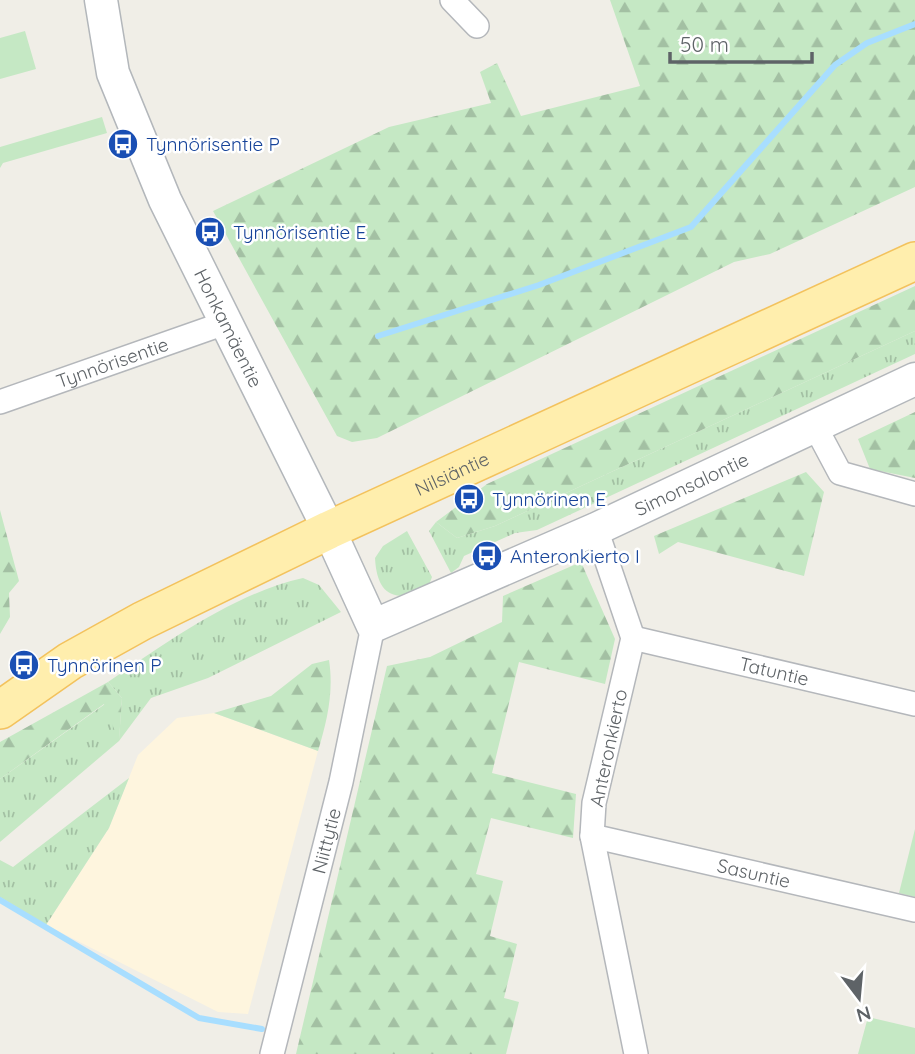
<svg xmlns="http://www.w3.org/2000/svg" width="915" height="1054" font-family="Quicksand,sans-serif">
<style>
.commercial{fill:#fef5de}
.grass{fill:url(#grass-tufts)}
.forest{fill:url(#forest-firs)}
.green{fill:#c5e8c4}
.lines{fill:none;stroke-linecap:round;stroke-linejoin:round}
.stream{stroke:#a8deff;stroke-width:6}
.street-casing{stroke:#b4b7bb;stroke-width:26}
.secondary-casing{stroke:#b3b7bb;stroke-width:35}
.primary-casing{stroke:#f3c25d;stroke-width:40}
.street{stroke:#fff;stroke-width:23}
.secondary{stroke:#fff;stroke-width:32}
.primary{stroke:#ffeead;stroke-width:37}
.labels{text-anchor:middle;stroke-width:5;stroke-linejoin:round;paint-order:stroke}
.transit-label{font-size:19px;fill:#164399;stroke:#fff;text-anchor:start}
.street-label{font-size:19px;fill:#5e6367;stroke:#fff}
</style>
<defs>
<pattern id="grass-tufts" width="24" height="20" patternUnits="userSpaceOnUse" patternTransform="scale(1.75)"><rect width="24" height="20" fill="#c5e8c4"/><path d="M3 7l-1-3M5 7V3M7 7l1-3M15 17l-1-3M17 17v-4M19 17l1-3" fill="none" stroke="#a3c0a3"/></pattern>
<pattern id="forest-firs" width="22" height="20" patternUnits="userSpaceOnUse" patternTransform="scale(1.75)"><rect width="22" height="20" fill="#c5e8c4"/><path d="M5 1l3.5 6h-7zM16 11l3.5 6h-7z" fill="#a3c0a3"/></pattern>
</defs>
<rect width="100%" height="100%" fill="#f0eee7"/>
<path class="commercial" d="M214,713L318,751L248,1014L218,1012L46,925L109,828L138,755L177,718Z"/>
<path class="grass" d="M915,331V354L537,530L515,533L464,556L459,567L451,573L429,531L436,522L457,538L495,526Z
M407,531L432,577L427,590C394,603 377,595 375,558L383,546Z
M303,578L319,585L341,612L208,678L151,698L119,741L0,842V779L105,704L119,739L122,698L108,682C166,643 235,593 303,578Z
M129,778L109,828L46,925L0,897V860L13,867Z"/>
<path class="forest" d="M610,0H915V187L770,254L734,262L377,438L352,442L337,436L213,211L389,127L491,103L480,72L497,63L521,116L640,86Z
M915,286V331L495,526L457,538L436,522L487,484Z
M915,412V478L870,469L858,439Z
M806,472L824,492L804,576L678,542L659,554L654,536Z
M0,510L19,581L9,593L10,617L0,634Z
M581,562L615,639L605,684L519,662L492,773L576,794L573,838L491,818L476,874L503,881L490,936L517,944L504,998L519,1002L506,1054H296L387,666L430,657L502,622L503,596Z
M329,660C334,692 327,721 318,751L214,713L271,696L312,664Z
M108,682L122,698L119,741L104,704L0,779V742Z"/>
<path class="green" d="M25,31L36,69L0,79V38Z
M102,117L107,133L3,163L0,168V147Z
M915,829V897L899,893Z
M868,1017L915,1028V1054H858Z"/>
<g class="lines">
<path class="stream" d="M378,336L539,285L691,227L835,65L867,43L915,24
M0,900L199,1018L262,1029"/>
<g class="street-casing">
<g id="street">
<path d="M452,0L477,26"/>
<path id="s1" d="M0,402L225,323"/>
<path d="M816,428L840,473L915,494"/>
<path d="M596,529L633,638L594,803L592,836L636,1054"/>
<path id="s2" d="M633,638L915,704"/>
<path id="s3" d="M592,836L915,910"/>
<path id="s4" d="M272,1054L341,782L373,626"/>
</g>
</g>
<g class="secondary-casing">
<g id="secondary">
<path id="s5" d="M101,0L113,73L165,200L329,530L373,626L596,529L915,379"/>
</g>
</g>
<g class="primary-casing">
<g id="primary">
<path id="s6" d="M0,710L70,661L142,621L329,530L915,261"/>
</g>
</g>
<use href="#street" class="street"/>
<use href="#secondary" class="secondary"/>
<use href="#primary" class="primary"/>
</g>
<defs>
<g id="bus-disc" transform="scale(1.575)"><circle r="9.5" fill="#1a4fb4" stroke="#fff"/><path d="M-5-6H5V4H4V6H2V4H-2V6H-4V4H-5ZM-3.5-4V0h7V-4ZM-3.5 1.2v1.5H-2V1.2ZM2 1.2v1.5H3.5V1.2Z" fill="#fff"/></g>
</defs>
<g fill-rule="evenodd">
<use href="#bus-disc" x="123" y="144"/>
<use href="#bus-disc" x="210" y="232"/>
<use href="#bus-disc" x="469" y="499"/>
<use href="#bus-disc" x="487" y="556"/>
<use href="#bus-disc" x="24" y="665"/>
</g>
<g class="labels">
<g class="transit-label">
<text x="146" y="151">Tynnörisentie P</text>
<text x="233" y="239">Tynnörisentie E</text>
<text x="492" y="506">Tynnörinen E</text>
<text x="510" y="563">Anteronkierto I</text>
<text x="47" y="672">Tynnörinen P</text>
</g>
<g class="street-label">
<text dy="7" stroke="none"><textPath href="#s5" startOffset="354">Honkamäentie</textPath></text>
<text dy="7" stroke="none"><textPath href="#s1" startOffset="119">Tynnörisentie</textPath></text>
<text dy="7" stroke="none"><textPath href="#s6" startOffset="511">Nilsiäntie</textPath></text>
<text dy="7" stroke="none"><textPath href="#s5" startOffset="1034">Simonsalontie</textPath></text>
<text dy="7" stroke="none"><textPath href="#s2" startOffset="145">Tatuntie</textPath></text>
<text transform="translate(608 748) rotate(-78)" y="7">Anteronkierto</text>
<text dy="7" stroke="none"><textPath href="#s4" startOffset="220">Niittytie</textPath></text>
<text dy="7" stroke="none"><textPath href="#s3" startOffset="166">Sasuntie</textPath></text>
</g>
</g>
<g transform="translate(859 998) rotate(164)" stroke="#ffffff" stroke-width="5" paint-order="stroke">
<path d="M0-5L12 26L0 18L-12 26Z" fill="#5e6367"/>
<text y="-10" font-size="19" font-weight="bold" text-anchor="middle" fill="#5e6367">N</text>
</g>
<path d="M670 52v10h142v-10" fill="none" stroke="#5e6367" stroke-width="3.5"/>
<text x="680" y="52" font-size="21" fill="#5e6367" stroke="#ffffff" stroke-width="5" paint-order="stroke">50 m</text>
</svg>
